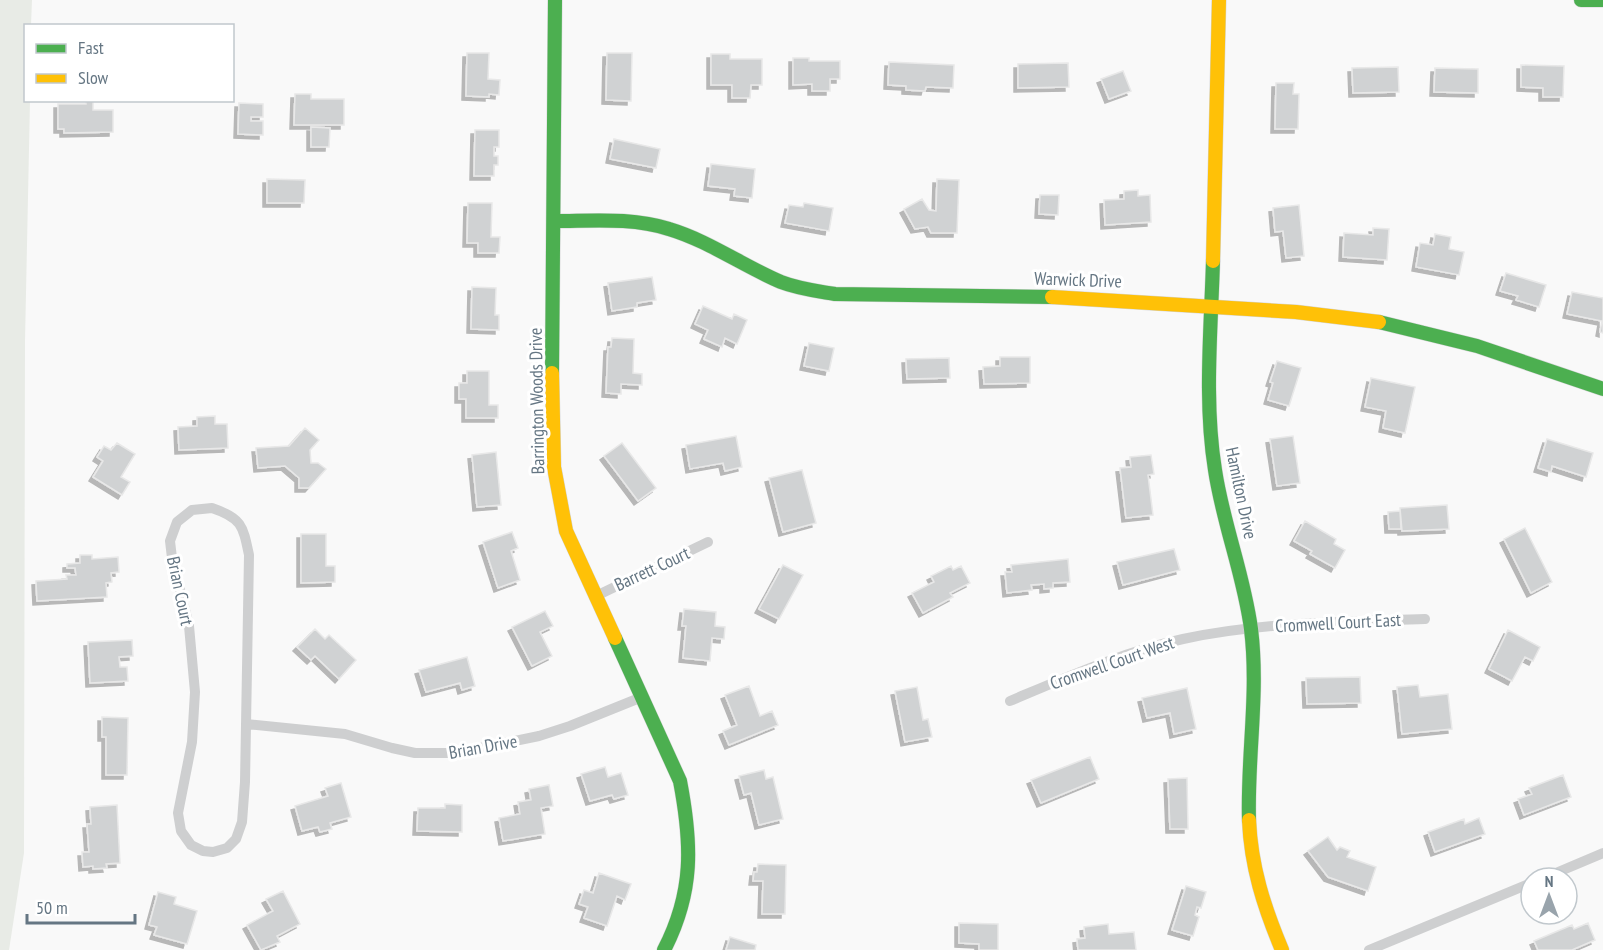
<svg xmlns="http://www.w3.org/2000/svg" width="1603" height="950" font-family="'PT Sans Narrow',sans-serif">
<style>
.green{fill:#e8ebe6}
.building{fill:#d0d2d3;stroke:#e8e8e8;stroke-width:1.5;filter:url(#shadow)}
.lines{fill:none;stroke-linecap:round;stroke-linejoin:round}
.fast-casing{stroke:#d5d6d7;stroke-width:15}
.slow-casing{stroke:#d5d6d7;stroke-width:15}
.street{stroke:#cecfd0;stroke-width:10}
.fast{stroke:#4caf50;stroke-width:14}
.slow{stroke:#ffc107;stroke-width:14}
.labels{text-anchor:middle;stroke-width:6;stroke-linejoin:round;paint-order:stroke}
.street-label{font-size:18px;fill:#657683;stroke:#fff}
</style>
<defs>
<filter id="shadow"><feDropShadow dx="-4" dy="4" stdDeviation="0" flood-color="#0004"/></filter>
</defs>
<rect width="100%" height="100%" fill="#f9f9f9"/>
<path class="green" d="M0,0H32L31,25L26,26V100L30,101L25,341L24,853L9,950H0Z"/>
<path class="building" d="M467,53H489L488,79L500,80L499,95L489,94V97L466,96Z
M607,53H632L631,101L606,100Z
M711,54H730V59H762V85H751L750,98H732V85H711Z
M793,58H809V61H840V79H830V91H812V84L793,85Z
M889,62L954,65L953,88L926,87L925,91L906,90V86L888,85Z
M1068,63L1069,87L1018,88V64Z
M1521,65L1564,66L1563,97H1543V88L1521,87Z
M1398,67L1399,92L1353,93L1352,68Z
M1435,68L1478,69V93L1434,92Z
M1123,71L1131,91L1109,99L1101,79Z
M1276,83H1294L1293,94H1299L1298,129H1275Z
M295,94H311V99H344V125H294Z
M86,101H93V110H113V132L64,133V129H58V104H86Z
M239,103L263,104V117H251V121H263V135L238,134Z
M311,127L330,128L329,147H311Z
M475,130H499V147H494V156H498V165H494V176H474Z
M614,139L660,149L656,168L610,159Z
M711,164L755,169L752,198L734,196L735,189L708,186Z
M267,179L305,180L304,203H267Z
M937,179L959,180L957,233H931L928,227L915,229L904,209L922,199L929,210L936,211Z
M1138,190V196L1150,195L1151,222L1105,225L1104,200L1124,199V191Z
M1040,195H1059L1058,215L1039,214Z
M468,203H492L491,237H500L499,253H478V243H467Z
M804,203L833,208L829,231L785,223L789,205L803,207Z
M1299,205L1304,256L1286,258L1283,231L1275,232L1273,208Z
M1373,228L1389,229L1387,260L1343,257L1344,233L1373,235Z
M1435,234L1451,237L1449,249L1464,252L1459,275L1416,267L1420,243L1433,245Z
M1506,273L1546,285L1539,307L1516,300L1518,296L1500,291Z
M652,277L656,300L637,303V307L612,311L608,283Z
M472,287L496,288L495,315H499V330L471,329Z
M1572,292L1603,298V333L1600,332L1602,321L1567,314Z
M703,306L732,319L734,314L747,320L737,344L725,338L722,347L704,339L708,330L695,324Z
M612,338L634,339L633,373L642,374V385L621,384V394L606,393L608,347H611Z
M809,343L834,348L829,371L804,366Z
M1000,357H1030V383L984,384L983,367L1000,366Z
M949,358L950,378L907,379L906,359Z
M1277,361L1301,368L1289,406L1268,400L1273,383L1270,382Z
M467,371H489V405H498V418H466V399H459V383H467Z
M1371,378L1415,387L1405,433L1383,428L1386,411L1365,407Z
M215,416V424H227L228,448L179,450L178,427L197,426V417Z
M305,428L319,440L310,450L311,463H318L326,469L309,488H299V478L285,466L258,468L256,448L289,446Z
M736,436L742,467L725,471L723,463L690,469L686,445Z
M1293,436L1300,483L1277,486L1270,439Z
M1547,439L1593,453L1586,477L1552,466L1551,472L1538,468Z
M117,443L135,454L121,477L130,482L122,495L93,477L103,461L97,457L104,446L111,450Z
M622,443L656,488L638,501L604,456Z
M496,452L501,505L477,507L472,455Z
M1151,455L1154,474L1148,475L1153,515L1126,518L1120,468L1131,467L1130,457Z
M802,470L816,523L783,532L769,478Z
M1447,505L1449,529L1402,531L1400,508Z
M1400,511L1401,529H1389L1388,512Z
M1305,521L1336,539L1334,544L1345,550L1335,568L1310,554L1312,551L1294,541Z
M1525,528L1552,582L1531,593L1504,539Z
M512,532L518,548L511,551L520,580L498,588L483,542Z
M301,534H326V566H335V582L301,583Z
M1174,549L1180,570L1123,585L1117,562Z
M80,555H92V559L118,557L119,572L111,573L112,582L106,583L107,597L37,601L36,581L67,579L66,575H76L75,568H67V564L80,563Z
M1068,559L1070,582L1053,583V588L1044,589V584L1031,585L1032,590L1007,593L1005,572H1012L1011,565Z
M783,565L803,575L779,619L759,609Z
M951,566L953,570L961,566L970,583L950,593L953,597L923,613L912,593L934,582L931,576Z
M684,609L716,612L715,626L725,627L724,639L712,638L710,661L683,658L686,626H682Z
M545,611L553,626L540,632L552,656L532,666L512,627Z
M315,629L325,639L329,635L356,660L339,679L315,656L311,660L297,647Z
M1508,630L1540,647L1533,661L1525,657L1512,681L1489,669Z
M132,640L133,656L119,657L120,667H127L128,681L90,683L88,642Z
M467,657L475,686L462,690L460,683L426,692L419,670Z
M1360,677L1361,703L1307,704L1306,678Z
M1418,685L1420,697L1448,694L1452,729L1402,734L1397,687Z
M749,686L760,716L772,711L778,725L729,745L723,731L737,725L725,695Z
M917,687L923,720L928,719L932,737L905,742L895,691Z
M1187,688L1196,729L1174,734L1170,713L1147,718L1142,698Z
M102,717L128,718L127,775H106V737H102Z
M1090,757L1099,779L1041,803L1031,780Z
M605,767L608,777L621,773L628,795L614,799L612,795L590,801L581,774Z
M764,770L766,779L773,777L783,819L759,825L751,793L744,795L739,776Z
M1563,775L1571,797L1524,815L1518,799L1532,794L1529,788Z
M1187,778L1188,829H1170L1168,779Z
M341,783L351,817L330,823L332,829L320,832L318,827L302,831L295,806L328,796L325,788Z
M549,785L553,806L541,808L545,834L503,841L499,818L520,814L518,802L531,800L529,789Z
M445,804L462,805V832L417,831L418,808H445Z
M117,805L120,863L106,864L107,868L93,869V866L83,867L82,852H89L87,824H91L90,807Z
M1479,818L1485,834L1435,852L1428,832L1464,819L1465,824Z
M1328,837L1337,850L1340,847L1350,851L1347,857L1376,867L1368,891L1328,877L1308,851Z
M758,864L786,865L785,914H762L763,881H753L754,872H757Z
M599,873L631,884L625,900L617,896L607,926L584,918L588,907L579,904L584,890L593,893Z
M1186,886L1206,892L1201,908L1197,907L1195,915L1199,917L1193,936L1172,930Z
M283,891L300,924L277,936L280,942L261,950L247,925L273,911L266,899Z
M158,892L176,897L174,904L197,911L187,944L154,935L157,927L149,925Z
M959,923L998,924V950H979V944L959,943Z
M1588,923L1595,940L1572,950H1538L1534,941L1572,925L1574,929Z
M1108,924L1109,934L1134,932L1136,950H1078L1077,939L1085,938L1084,927Z
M730,937L756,945L755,950H726Z"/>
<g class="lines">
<g class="fast-casing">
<path id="fast" d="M1581,0H1603
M554,221C592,221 632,217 669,229C709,241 743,266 781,282C799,289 817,291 835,294L1052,297
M1213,261C1211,330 1204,402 1215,470C1223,524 1244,575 1251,629C1259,693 1247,757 1249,820
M1379,322L1477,346L1603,389
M552,373L555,0
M615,638L680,781C692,844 694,892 664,950"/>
</g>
<g class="slow-casing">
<path id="slow" d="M1213,261L1219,0
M1052,297L1296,312L1379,322
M552,373L554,467L566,531L615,638
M1249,820C1251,867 1264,907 1282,950"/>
</g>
<path class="street" d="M212,508C242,518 243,526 249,555L245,782L242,822L236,839L227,848L213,852L203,851L191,845L181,831L178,813L192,742L195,692L189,626L172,558L170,541L177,522L192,510Z
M596,596L708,542
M1010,701C1067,677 1123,652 1183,639C1262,622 1344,622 1425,619
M246,724L345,734L392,748L415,753H456L539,736L570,726L642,697
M1544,878L1603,853
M1369,950L1531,883"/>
<use href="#fast" class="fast"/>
<use href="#slow" class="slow"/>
</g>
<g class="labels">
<g class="street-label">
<text transform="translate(1078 280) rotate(2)" y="6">Warwick Drive</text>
<text transform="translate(537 401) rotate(-91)" y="6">Barrington Woods Drive</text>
<text transform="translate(1241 493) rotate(78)" y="6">Hamilton Drive</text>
<text transform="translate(652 569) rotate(-25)" y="6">Barrett Court</text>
<text transform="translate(180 591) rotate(78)" y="6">Brian Court</text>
<text transform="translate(1338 623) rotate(-3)" y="6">Cromwell Court East</text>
<text transform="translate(1112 663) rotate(-19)" y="6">Cromwell Court West</text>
<text transform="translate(483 747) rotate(-10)" y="6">Brian Drive</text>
</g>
</g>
<rect x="24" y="24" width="210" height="78" fill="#ffffff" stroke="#c1c8cd" stroke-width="1.5"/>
<rect x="36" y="44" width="30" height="9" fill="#4caf50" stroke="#c1c8cd" stroke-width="1.5"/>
<text x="78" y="54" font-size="18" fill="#657683">Fast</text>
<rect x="36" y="74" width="30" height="9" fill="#ffc107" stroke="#c1c8cd" stroke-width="1.5"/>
<text x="78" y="84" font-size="18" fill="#657683">Slow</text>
<g transform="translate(1549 896)"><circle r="28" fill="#ffffff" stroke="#c1c8cd" stroke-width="1.5"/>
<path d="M0-4.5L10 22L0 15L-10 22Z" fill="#99a4ac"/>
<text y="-9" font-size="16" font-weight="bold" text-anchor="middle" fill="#657683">N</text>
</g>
<path d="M27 914v9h108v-9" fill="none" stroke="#657683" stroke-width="3"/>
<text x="36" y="914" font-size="18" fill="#657683" stroke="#ffffff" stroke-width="4.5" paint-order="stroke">50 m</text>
</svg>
